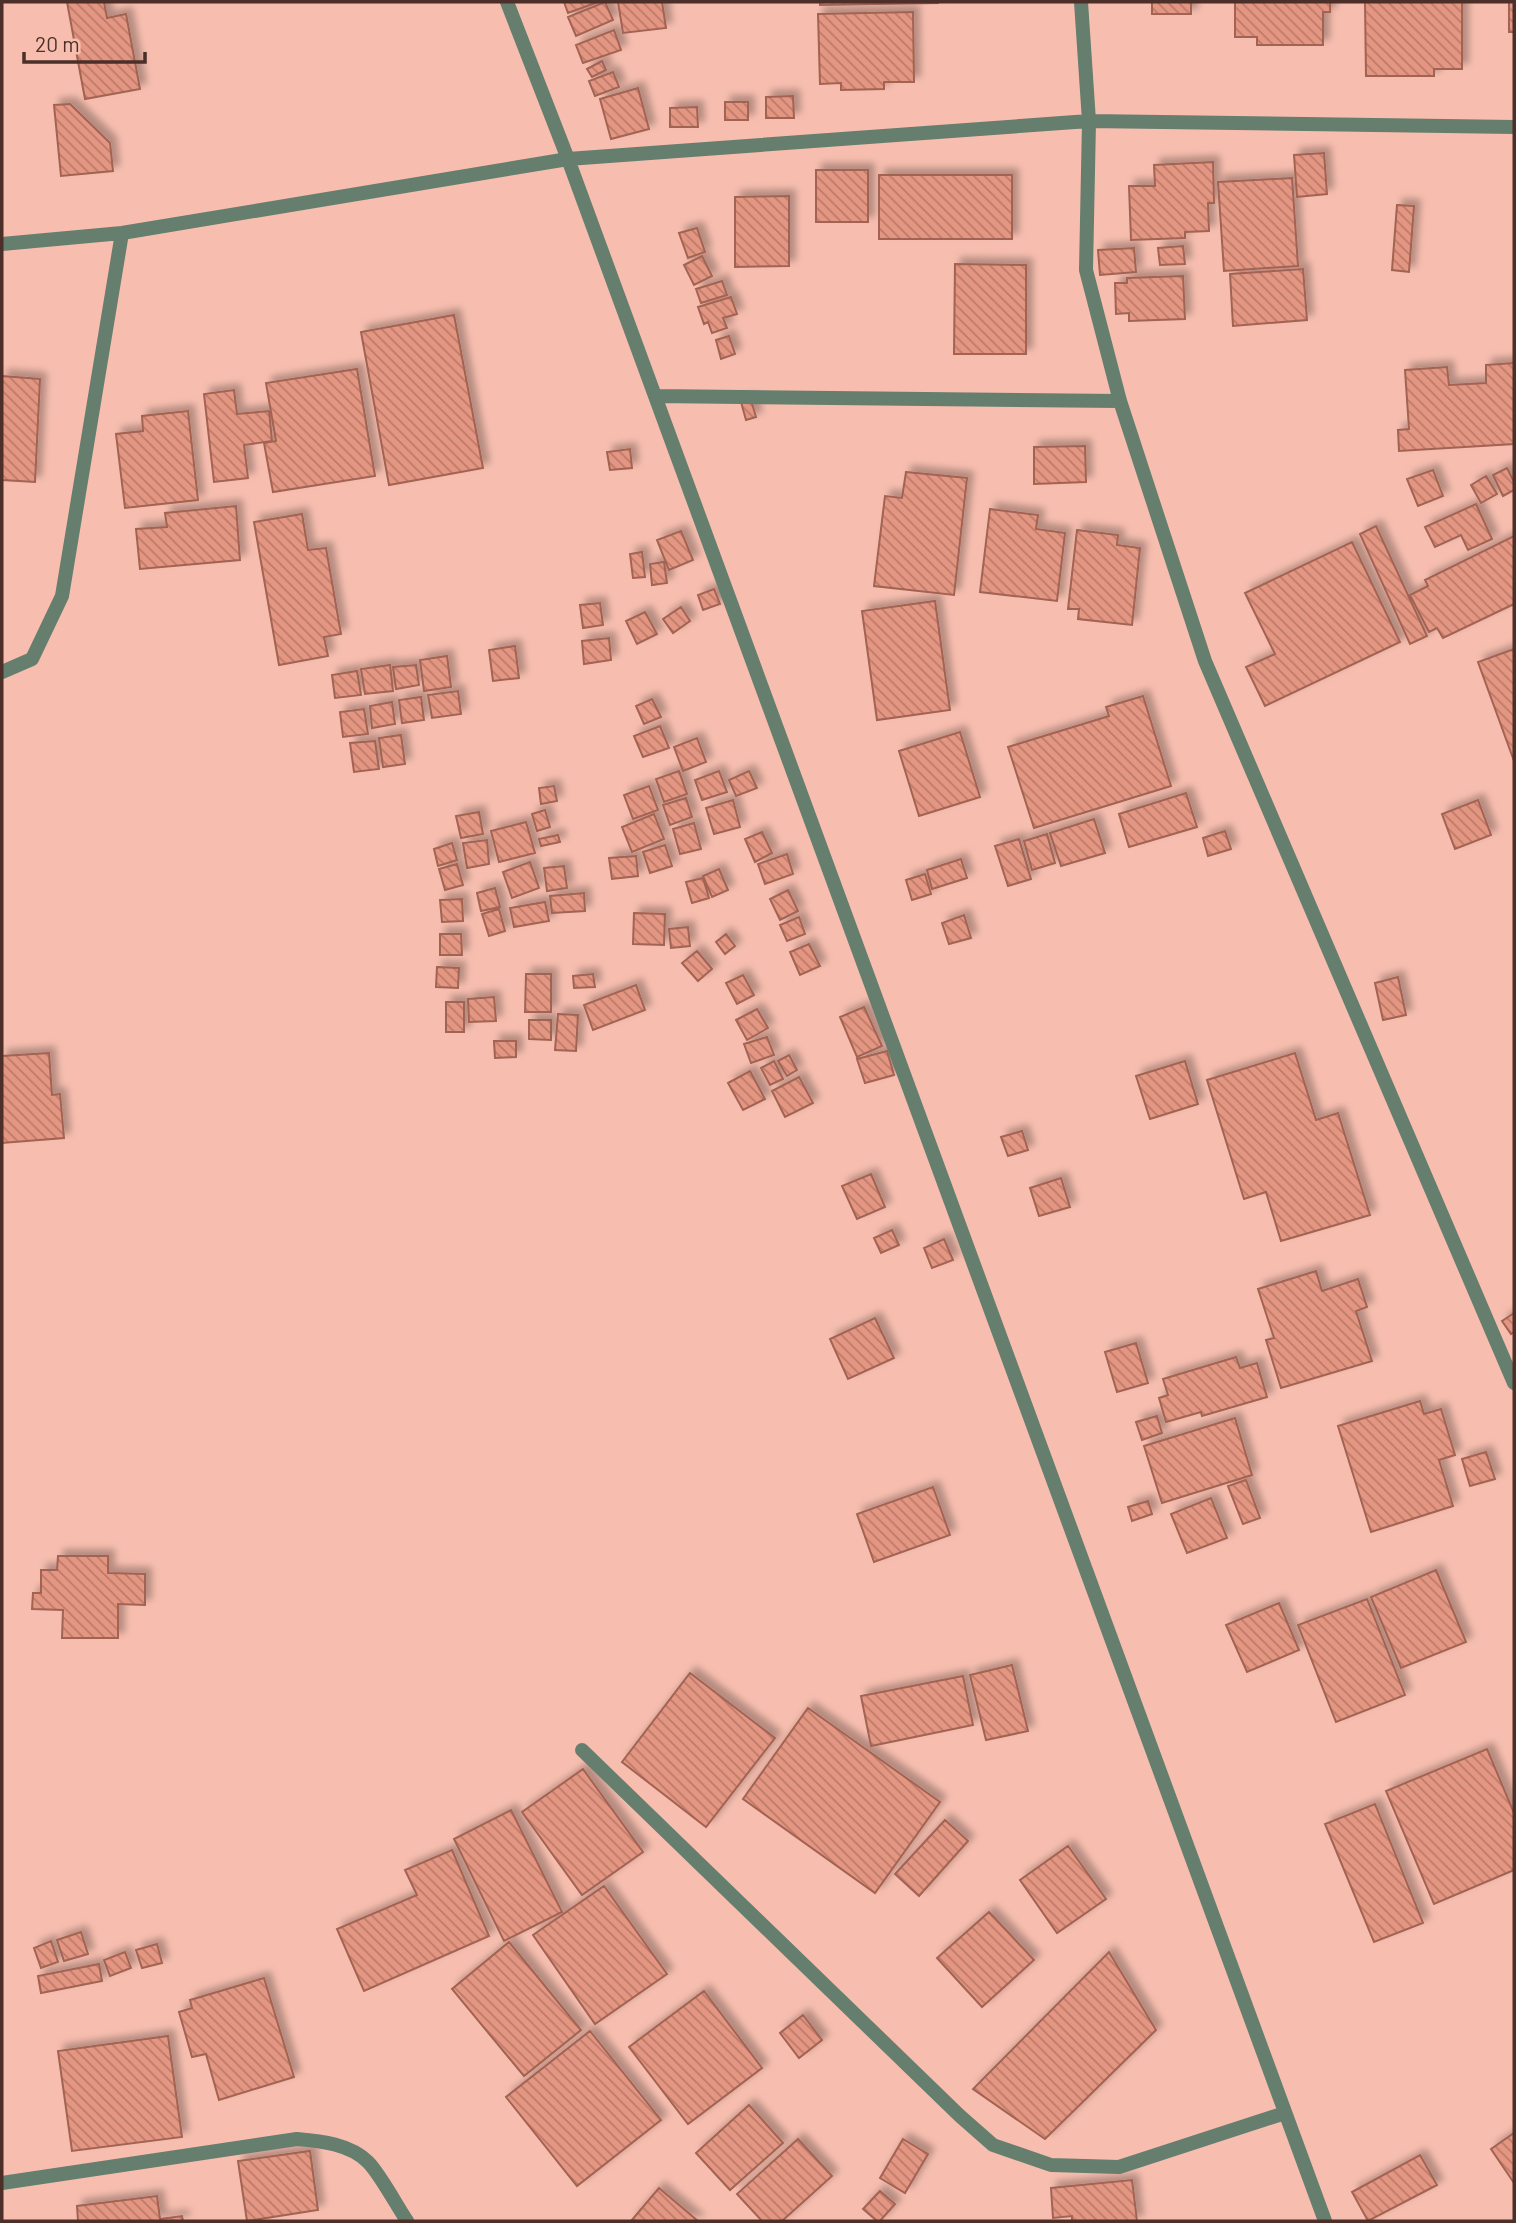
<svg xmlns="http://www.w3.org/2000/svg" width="1516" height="2223" font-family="Barlow,sans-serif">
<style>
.building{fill:url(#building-back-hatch);stroke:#a26353;stroke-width:2;filter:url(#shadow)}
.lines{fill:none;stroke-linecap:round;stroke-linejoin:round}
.street{stroke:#657e6d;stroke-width:14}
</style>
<defs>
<pattern id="building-back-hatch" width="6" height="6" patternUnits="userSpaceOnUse" patternTransform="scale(1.75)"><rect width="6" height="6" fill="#e49682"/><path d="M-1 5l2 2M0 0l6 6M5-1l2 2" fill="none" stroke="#bb7b6a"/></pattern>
<filter id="shadow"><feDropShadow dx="6" dy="-6" stdDeviation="3.5" flood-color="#0004"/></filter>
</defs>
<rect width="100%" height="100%" fill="#f7beaf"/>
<path class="building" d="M67,2H104L107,18L126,14L140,89L85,99Z
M564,2H598L568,13Z
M605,2L613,20L576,36L568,17Z
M618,2H662L666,28L623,33Z
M820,2H938V3L820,5Z
M1152,2H1191V14H1152Z
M1235,2H1330V12H1323V45H1257V37H1235Z
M1365,2H1462V69H1434V76H1366Z
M1509,2H1514V32H1509Z
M913,12L914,82H884V89L841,90V83L820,84L818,14Z
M614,30L621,50L583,63L576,45Z
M602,61L606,70L592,77L587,69Z
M613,72L619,87L595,96L589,81Z
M638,88L649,129L611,139L600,99Z
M793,96L794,118H766V97Z
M725,102H748V120H725Z
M70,104L110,143L113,171L61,176L54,105Z
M697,107L698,127H670V108Z
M1324,153L1327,194L1297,197L1294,155Z
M1213,162L1214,203H1208L1209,231L1185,232V238L1131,240L1129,186H1155L1154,165Z
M816,170H868V222H816Z
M879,175H1012V239H879Z
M1292,178L1298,266L1224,271L1218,182Z
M789,196V266L735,267V197Z
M1397,205L1414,206L1409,272L1392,270Z
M697,228L705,252L688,258L679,233Z
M1183,246L1185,264L1160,265L1158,248Z
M1134,248L1136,272L1100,275L1098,250Z
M702,256L712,276L694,285L684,265Z
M955,264L1026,265V354H954Z
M1303,269L1307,320L1233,326L1230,274Z
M1183,276L1185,319L1129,321V313L1116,314L1115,283H1127V278Z
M722,281L727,295L701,303L696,289Z
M731,297L737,314L723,318L727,328L712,333L708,322L704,324L698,307Z
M454,315L483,468L389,485L361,332Z
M729,336L735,354L721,359L716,340Z
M1514,363V444L1399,451L1398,430L1409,429L1405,370L1447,367L1449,385L1486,383V365Z
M357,369L375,476L273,492L264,443L276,441L266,383Z
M2,376L40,379L35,482L2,480Z
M234,390L237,414L269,411L272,441L244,445L248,478L214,482L204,394Z
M751,400L756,417L746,420L741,402Z
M188,411L198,500L125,508L116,434L143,431L142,416Z
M1085,446L1086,482L1034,484V447Z
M630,449L632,468L610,470L607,452Z
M1507,468L1514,482V490L1503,496L1493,475Z
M1433,470L1443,496L1418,506L1407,479Z
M906,472L967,478L954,595L874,586L885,496L902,498Z
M1486,476L1497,494L1481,503L1471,485Z
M1476,504L1492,539L1468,550L1461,535L1435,547L1425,527Z
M236,506L240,560L140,569L136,529L167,527L165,513Z
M990,509L1038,515L1036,529L1065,533L1057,601L980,592Z
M302,514L308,550L326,548L341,634L324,637L328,656L279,665L254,522Z
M1376,526L1427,636L1410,644L1360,534Z
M1077,530L1118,535L1117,545L1140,548L1132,625L1078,619L1079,609H1068Z
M681,531L693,560L669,570L657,540Z
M1514,536V604L1443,638L1437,628L1429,632L1410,595L1428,586L1425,580Z
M1352,542L1400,642L1265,706L1246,667L1275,654L1245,593Z
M642,552L645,577L633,578L630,554Z
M664,562L667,583L652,585L650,564Z
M714,589L720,604L703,610L698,595Z
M935,601L950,710L877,720L862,611Z
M600,603L603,625L583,628L580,605Z
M681,607L690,621L673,633L663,619Z
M645,612L657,634L637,644L626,621Z
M609,638L611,660L584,664L582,641Z
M515,646L519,678L493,681L489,650Z
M1514,649V761L1478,662Z
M447,656L451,687L424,691L420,660Z
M390,665L393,691L365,694L361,669Z
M416,665L419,685L396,689L393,667Z
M357,671L361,695L335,698L332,675Z
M458,691L461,714L432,718L428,695Z
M1143,696L1171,786L1034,828L1008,747L1109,716L1106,707Z
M421,697L424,720L402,723L399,700Z
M652,699L661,717L644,724L636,706Z
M392,702L395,724L372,728L370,706Z
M364,709L368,734L343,737L340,712Z
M660,726L669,748L643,757L634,736Z
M960,732L980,797L919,816L899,751Z
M401,735L405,764L383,767L379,738Z
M697,738L706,762L683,771L674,747Z
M375,741L379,769L354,772L350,743Z
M679,771L687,794L664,802L656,779Z
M719,771L727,792L702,800L695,780Z
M749,771L757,788L736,796L729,780Z
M554,786L557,801L541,804L539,788Z
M649,786L658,810L633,819L624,795Z
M1186,793L1197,827L1129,847L1119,814Z
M686,798L692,817L670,825L663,805Z
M733,800L740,827L714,834L706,808Z
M1478,800L1491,835L1455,849L1442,814Z
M545,810L550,827L537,831L532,814Z
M479,812L483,834L461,838L456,816Z
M654,814L664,839L632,852L622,827Z
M1094,819L1105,853L1061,866L1050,833Z
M526,822L535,853L499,862L491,831Z
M694,823L701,849L680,854L673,829Z
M1225,831L1231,849L1208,856L1203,838Z
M762,832L772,853L755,862L745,839Z
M1047,834L1055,863L1032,870L1024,841Z
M558,835L560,842L541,846L539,839Z
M1019,839L1031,879L1008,886L995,846Z
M487,840L489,864L467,868L463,843Z
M452,843L457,860L438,866L434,849Z
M665,845L672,866L650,873L643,852Z
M787,854L793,874L765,884L758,864Z
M636,856L638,876L612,879L609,858Z
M961,859L967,878L932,889L927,870Z
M530,862L539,888L512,898L503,872Z
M457,864L463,885L445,890L439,869Z
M564,866L567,888L547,891L544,868Z
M719,869L728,890L712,897L703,876Z
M925,874L931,894L912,900L906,880Z
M703,878L709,898L692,903L686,882Z
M495,888L500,907L481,911L477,893Z
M788,890L798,911L780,920L770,899Z
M584,893L585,911L552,913L550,896Z
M462,899L463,921L442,922L440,900Z
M545,902L549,921L514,927L510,908Z
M499,909L505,931L489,936L482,914Z
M634,913L665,914L664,945L633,944Z
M964,915L971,938L949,944L942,923Z
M799,917L805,934L787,941L780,925Z
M688,927L690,946L671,948L669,929Z
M440,934H461L462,955H440Z
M726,934L735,946L725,954L716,942Z
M809,944L820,966L800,975L790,952Z
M697,951L712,969L698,981L682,963Z
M437,967L459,968L458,988L436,987Z
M526,974H551V1012H525Z
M593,974L595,987L574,988L573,976Z
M743,975L754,995L737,1004L726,983Z
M1398,977L1406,1015L1383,1020L1375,983Z
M636,985L645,1010L593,1030L584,1005Z
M494,997L496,1021L469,1022L468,999Z
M446,1002H464V1032H446Z
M864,1007L882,1046L857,1057L840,1017Z
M757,1009L768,1028L747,1040L736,1020Z
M558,1014L578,1015L576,1051L555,1050Z
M529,1020H551V1040L529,1039Z
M767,1037L774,1055L751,1063L744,1044Z
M494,1041H516V1057L495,1058Z
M887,1051L894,1075L865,1083L857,1059Z
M49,1053L52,1095L60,1094L64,1138L2,1143V1056Z
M1295,1053L1316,1120L1338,1113L1370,1215L1281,1241L1266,1192L1244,1199L1207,1080Z
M789,1055L797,1070L787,1076L778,1061Z
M774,1061L783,1079L770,1085L761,1068Z
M1185,1061L1198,1104L1150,1119L1136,1076Z
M750,1071L765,1099L743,1110L728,1083Z
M799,1077L813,1103L785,1117L772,1091Z
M1022,1131L1028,1150L1008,1156L1001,1137Z
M871,1174L885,1207L857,1219L842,1186Z
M1061,1178L1070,1207L1039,1216L1030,1188Z
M892,1230L899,1245L881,1253L874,1238Z
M944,1239L953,1260L932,1268L924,1248Z
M1316,1271L1322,1291L1358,1279L1367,1307L1356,1311L1372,1361L1281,1388L1266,1340L1274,1338L1258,1289Z
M1514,1313V1332L1511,1334L1502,1321Z
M875,1318L894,1358L848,1379L830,1339Z
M1136,1343L1148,1383L1117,1392L1105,1352Z
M1236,1357L1240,1368L1257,1363L1267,1397L1202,1416L1201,1412L1166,1422L1159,1398L1168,1395L1163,1379Z
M1420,1401L1424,1414L1441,1409L1455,1455L1439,1460L1453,1506L1371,1532L1338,1426Z
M1157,1416L1162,1433L1142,1440L1136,1422Z
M1235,1418L1252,1475L1162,1503L1144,1446Z
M1486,1452L1495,1479L1470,1486L1462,1459Z
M1246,1480L1260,1518L1243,1524L1228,1486Z
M933,1487L950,1535L874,1562L857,1514Z
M1211,1498L1227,1538L1187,1553L1171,1514Z
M1148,1501L1152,1514L1132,1521L1128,1507Z
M58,1556H108V1573L145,1574V1605L118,1604V1638H62L63,1610L32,1609L33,1593H41V1570H57Z
M1436,1570L1466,1642L1401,1668L1371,1597Z
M1367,1599L1405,1695L1336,1722L1298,1625Z
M1279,1603L1299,1650L1247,1672L1226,1625Z
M1012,1665L1028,1731L986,1740L970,1675Z
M690,1673L775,1738L706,1827L622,1762Z
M963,1676L973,1725L871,1746L861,1696Z
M808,1708L940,1802L875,1893L743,1799Z
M1487,1749L1514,1813V1870L1434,1904L1386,1791Z
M583,1769L643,1852L582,1895L522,1812Z
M1375,1804L1423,1923L1374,1942L1325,1824Z
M511,1810L562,1912L504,1941L454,1839Z
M945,1820L968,1841L919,1896L895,1874Z
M1068,1846L1106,1899L1057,1933L1020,1880Z
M452,1850L489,1936L364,1991L337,1929L417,1895L405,1870Z
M604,1886L667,1974L595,2024L533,1935Z
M989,1912L1034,1960L982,2007L937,1958Z
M81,1932L88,1954L64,1961L57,1940Z
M51,1941L58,1962L41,1968L34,1948Z
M509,1942L581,2030L524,2076L452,1989Z
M157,1944L162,1963L142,1968L136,1950Z
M125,1952L131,1968L110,1976L104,1960Z
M1109,1952L1156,2030L1045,2139L973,2089Z
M99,1964L102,1981L41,1993L38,1976Z
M264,1978L294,2077L219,2100L206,2054L192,2057L179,2012L192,2008L190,2000Z
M704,1991L762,2068L688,2124L629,2047Z
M803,2015L822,2040L799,2058L780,2033Z
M590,2031L661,2120L577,2186L506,2097Z
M168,2036L182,2137L72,2151L58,2051Z
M749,2105L783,2143L730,2190L696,2153Z
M1514,2133V2183L1491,2149Z
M798,2139L832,2176L782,2221H762L737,2194Z
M903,2139L928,2154L905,2193L880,2178Z
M310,2151L318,2210L247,2221L238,2161Z
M1420,2155L1437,2185L1368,2221L1352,2192Z
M1132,2180L1137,2221H1072V2216L1053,2218L1051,2188Z
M659,2188L698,2221H631Z
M880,2191L895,2204L880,2221H877L863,2209Z
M157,2196L160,2219L182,2216L183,2221H78L77,2206Z"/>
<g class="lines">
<path class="street" d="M507,2L568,159L1325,2221
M1081,2L1089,121L1086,270L1120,401L1205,661L1514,1383
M2,244L122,233L568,159L1089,121L1514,127
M655,396L1120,401
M2,672L32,659L62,596L122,233
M582,1750L960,2116L993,2145L1051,2165L1119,2167L1285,2113
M2,2183L297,2139C321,2141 350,2144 368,2162C380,2174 397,2206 407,2221"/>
</g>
<rect width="1516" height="2223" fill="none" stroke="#4b2f28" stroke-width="7"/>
<path d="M24 52v10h121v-10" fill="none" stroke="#4b2f28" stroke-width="3.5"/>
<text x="35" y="52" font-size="21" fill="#4b2f28" stroke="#f7beaf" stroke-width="5" paint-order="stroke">20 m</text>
</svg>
